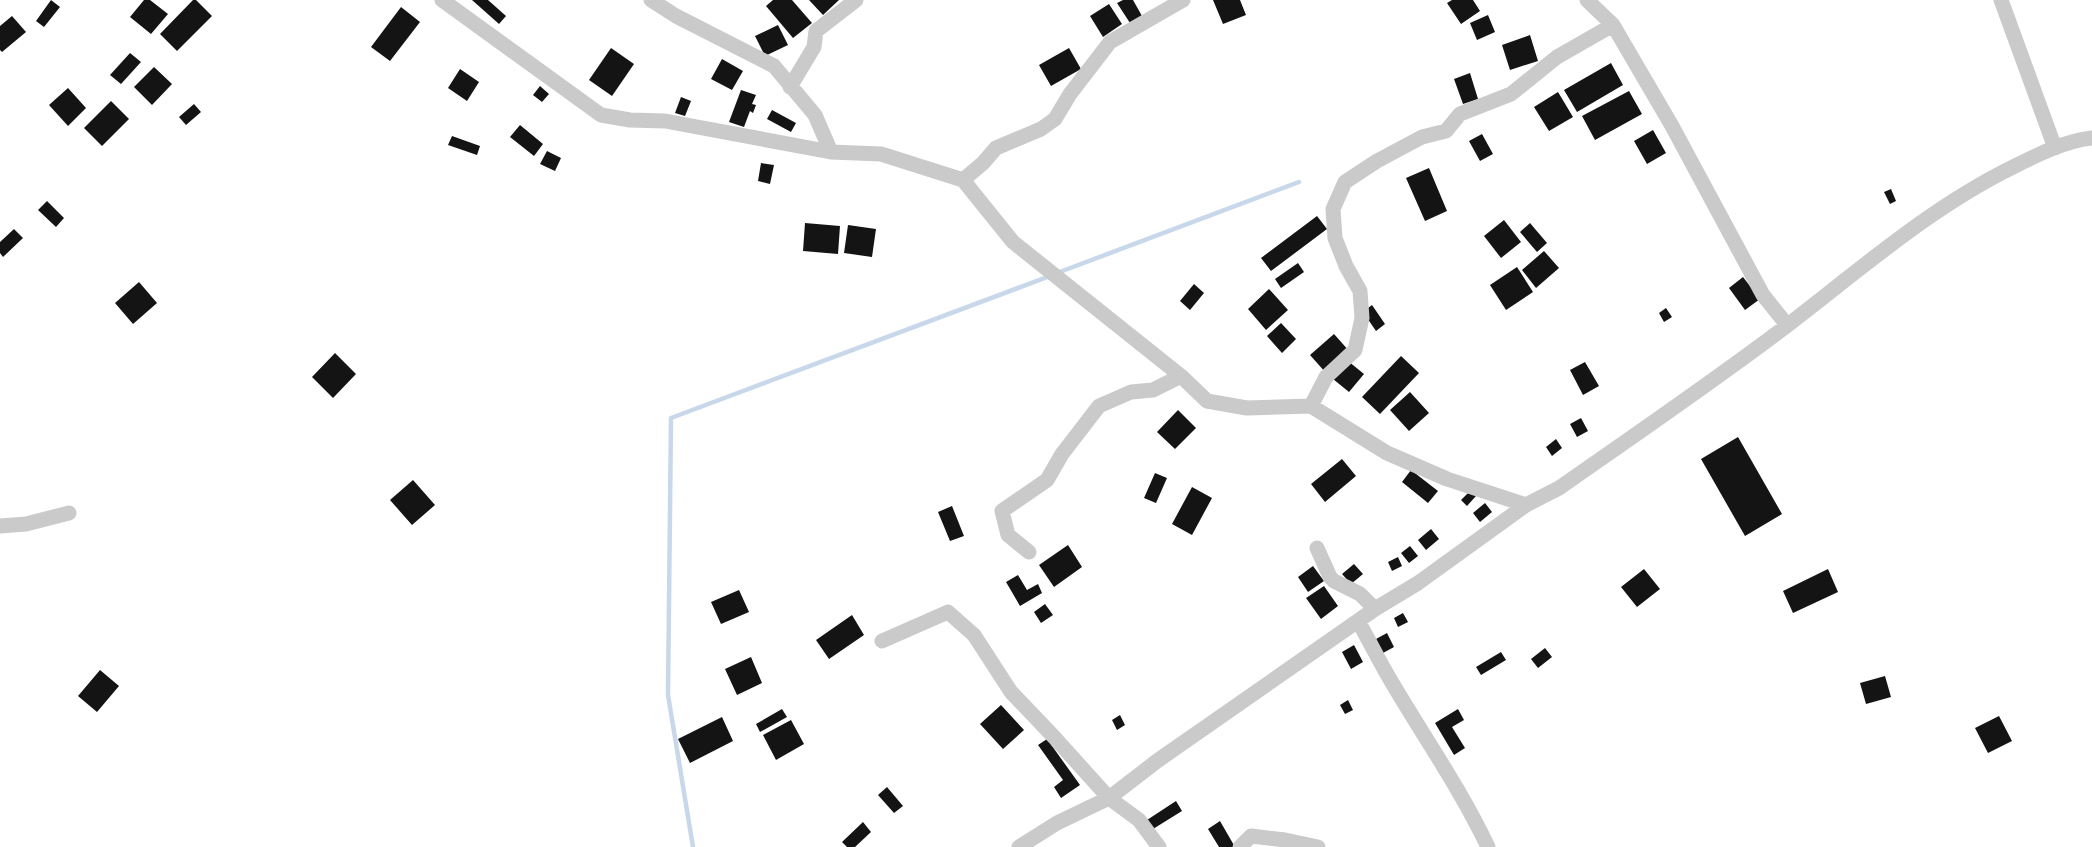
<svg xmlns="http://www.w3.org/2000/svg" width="2092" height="847" font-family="'Open Sans',sans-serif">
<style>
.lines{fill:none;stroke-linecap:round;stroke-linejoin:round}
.stream{stroke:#c8d7e9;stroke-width:4.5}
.building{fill:#141414}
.minor{stroke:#cacaca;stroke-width:15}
</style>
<rect width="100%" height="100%" fill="#fff"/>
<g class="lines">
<path class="stream" d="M1057,273L1299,182
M693,847L668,695L671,418L1050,276"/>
</g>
<path class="building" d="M51,0L60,7L44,27L36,21Z
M144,0H150L168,14L151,34L130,17Z
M193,0H196L212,16L177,51L160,34Z
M472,0H488L506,16L499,24Z
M773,0H792L812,23L793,38L766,6Z
M809,0H839L823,15Z
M1123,0H1133L1142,16L1130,23L1117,3Z
M1213,0H1240L1246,15L1223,24Z
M1452,0H1473L1480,11L1461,24L1447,3Z
M1109,4L1122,24L1103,37L1090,16Z
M401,7L420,22L390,61L371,47Z
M1488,15L1495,32L1477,40L1470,23Z
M12,16L26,32L2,52L0,50V26Z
M778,25L788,45L765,56L755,36Z
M1530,35L1538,61L1510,70L1502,45Z
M611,48L634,64L612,96L589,80Z
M1069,48L1081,69L1051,86L1039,65Z
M130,53L141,62L121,84L110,75Z
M722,59L743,71L732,90L711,79Z
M1611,63L1623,85L1577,112L1564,90Z
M154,67L172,84L152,105L134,87Z
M460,69L479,82L467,101L448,88Z
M1470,73L1478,99L1463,104L1454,79Z
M540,86L549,94L542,102L533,95Z
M68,88L86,108L68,126L49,105Z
M741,90L756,95L752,104L756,105L753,113L750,111L744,127L729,122Z
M1629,91L1642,114L1595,140L1582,116Z
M1558,92L1573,117L1549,131L1534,107Z
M681,97L691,101L685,116L675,113Z
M111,101L129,119L102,146L84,128Z
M194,104L201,112L186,125L179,117Z
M772,110L796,123L791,132L767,119Z
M520,125L543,144L534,156L510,137Z
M1653,130L1666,153L1647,164L1634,141Z
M1482,134L1493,154L1480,161L1469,141Z
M452,136L480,146L477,155L448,145Z
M547,151L561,158L555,171L540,164Z
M761,163L774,165L770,184L758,181Z
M1429,168L1447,211L1425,221L1406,178Z
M1891,189L1896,201L1890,204L1884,192Z
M47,201L64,218L56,227L38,210Z
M1317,216L1327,229L1271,271L1261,258Z
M1504,220L1521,242L1501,258L1484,236Z
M805,223L840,226L838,254L803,251Z
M1530,223L1547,243L1537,252L1520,232Z
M848,225L876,229L872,257L844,253Z
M14,229L23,238L3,257L0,253V242Z
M1544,251L1559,268L1536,288L1522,270Z
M1298,263L1304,272L1281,288L1275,279Z
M1517,267L1533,292L1506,310L1490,285Z
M1743,277L1760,299L1745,310L1729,288Z
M139,282L157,303L133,324L115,303Z
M1194,284L1204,293L1190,310L1180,301Z
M1269,289L1288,310L1266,330L1248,309Z
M1372,305L1385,324L1376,331L1363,312Z
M1666,308L1672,317L1664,322L1659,313Z
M1281,323L1296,339L1282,353L1267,336Z
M1334,334L1350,352L1326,373L1310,355Z
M335,353L356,374L333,398L312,377Z
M1401,356L1419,373L1380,414L1362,397Z
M1348,361L1364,374L1349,392L1333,379Z
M1585,362L1599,386L1583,395L1570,370Z
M1410,392L1429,413L1409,431L1390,410Z
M1178,410L1196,428L1175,449L1157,432Z
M1581,418L1588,431L1577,437L1570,424Z
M1738,437L1782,514L1745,536L1701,459Z
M1556,439L1562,448L1552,456L1546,447Z
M1342,459L1356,476L1325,502L1311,484Z
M1411,470L1438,491L1428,503L1402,482Z
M1155,473L1167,478L1156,503L1144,498Z
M413,480L435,505L412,525L390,500Z
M1192,487L1212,498L1192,535L1172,524Z
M1470,491L1476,496L1467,506L1461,500Z
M1485,503L1492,512L1480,522L1473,513Z
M952,506L964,536L950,541L938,512Z
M1431,529L1439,539L1426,550L1418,540Z
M1068,545L1082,567L1054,587L1039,565Z
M1410,546L1418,556L1409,563L1401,553Z
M1398,557L1402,566L1392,571L1388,562Z
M1354,564L1363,574L1351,584L1342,574Z
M1313,566L1324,581L1308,592L1298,577Z
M1644,569L1660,589L1637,607L1621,587Z
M1828,569L1838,592L1793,613L1783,591Z
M1018,575L1027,590L1038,584L1042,593L1020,606L1006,582Z
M1324,586L1338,606L1321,619L1306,598Z
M739,590L749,612L721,624L711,602Z
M1045,604L1053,615L1041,623L1034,612Z
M1403,613L1408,622L1398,627L1394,618Z
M852,615L864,635L829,659L816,640Z
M1387,633L1394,647L1383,653L1376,639Z
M1354,645L1363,662L1351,669L1342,652Z
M1545,648L1552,657L1538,668L1531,659Z
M1501,652L1506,660L1481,675L1476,667Z
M751,657L762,683L737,695L725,669Z
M100,670L119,686L97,712L78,696Z
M1885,676L1891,697L1866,704L1860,683Z
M1348,700L1353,710L1345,714L1340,705Z
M1001,705L1024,730L1003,749L980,724Z
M782,709L787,717L760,732L756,724Z
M1458,709L1464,720L1452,727L1465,748L1454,755L1435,723Z
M1120,715L1125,725L1117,730L1112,720Z
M1999,716L2012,741L1988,753L1975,728Z
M722,717L733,741L690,763L678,739Z
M791,720L804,744L776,760L763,735Z
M1047,739L1080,785L1061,798L1054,787L1063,780L1038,745Z
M887,787L903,806L894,813L878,795Z
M1176,801L1182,811L1153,829L1147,820Z
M1220,821L1235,847H1219L1208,829Z
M863,822L871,832L855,847H847L842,842Z"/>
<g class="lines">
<path class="minor" d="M442,0L601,115L630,120L665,121L831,152L881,154L963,180L1013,242L1181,376L1207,401L1247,408L1311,406L1387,453L1447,479L1526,505
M651,0L676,16L774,66L815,115L831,152
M1587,0L1613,25L1672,126L1763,295L1787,325
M2001,0L2055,148
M790,87L814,47L816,31L856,0
M963,180L983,163L996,148L1041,129L1055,119L1070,94L1110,42L1183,0
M1311,406L1326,377L1355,350L1362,318L1360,291L1346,266L1335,238L1333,209L1345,182L1377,161L1422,137L1446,131L1460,114L1511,94L1557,57L1613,25
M0,526L26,524L69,513
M1317,548L1330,577L1334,581L1360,594L1375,609
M1029,552L1008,535L1002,511L1047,480L1062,454L1099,406L1131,392L1153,390L1181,376
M1358,621C1370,642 1381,665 1394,686C1426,740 1461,790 1488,847
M882,641L948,612L974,635L1011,692L1054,737L1109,798L1139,820L1159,847
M1019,847L1057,823L1109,798L1157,761L1375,609L1418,583L1526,505L1559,488C1636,434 1714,381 1789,324C1862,268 1931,207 2015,166C2039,154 2065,141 2092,138
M1240,847L1251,836L1285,840L1318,847"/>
</g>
</svg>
